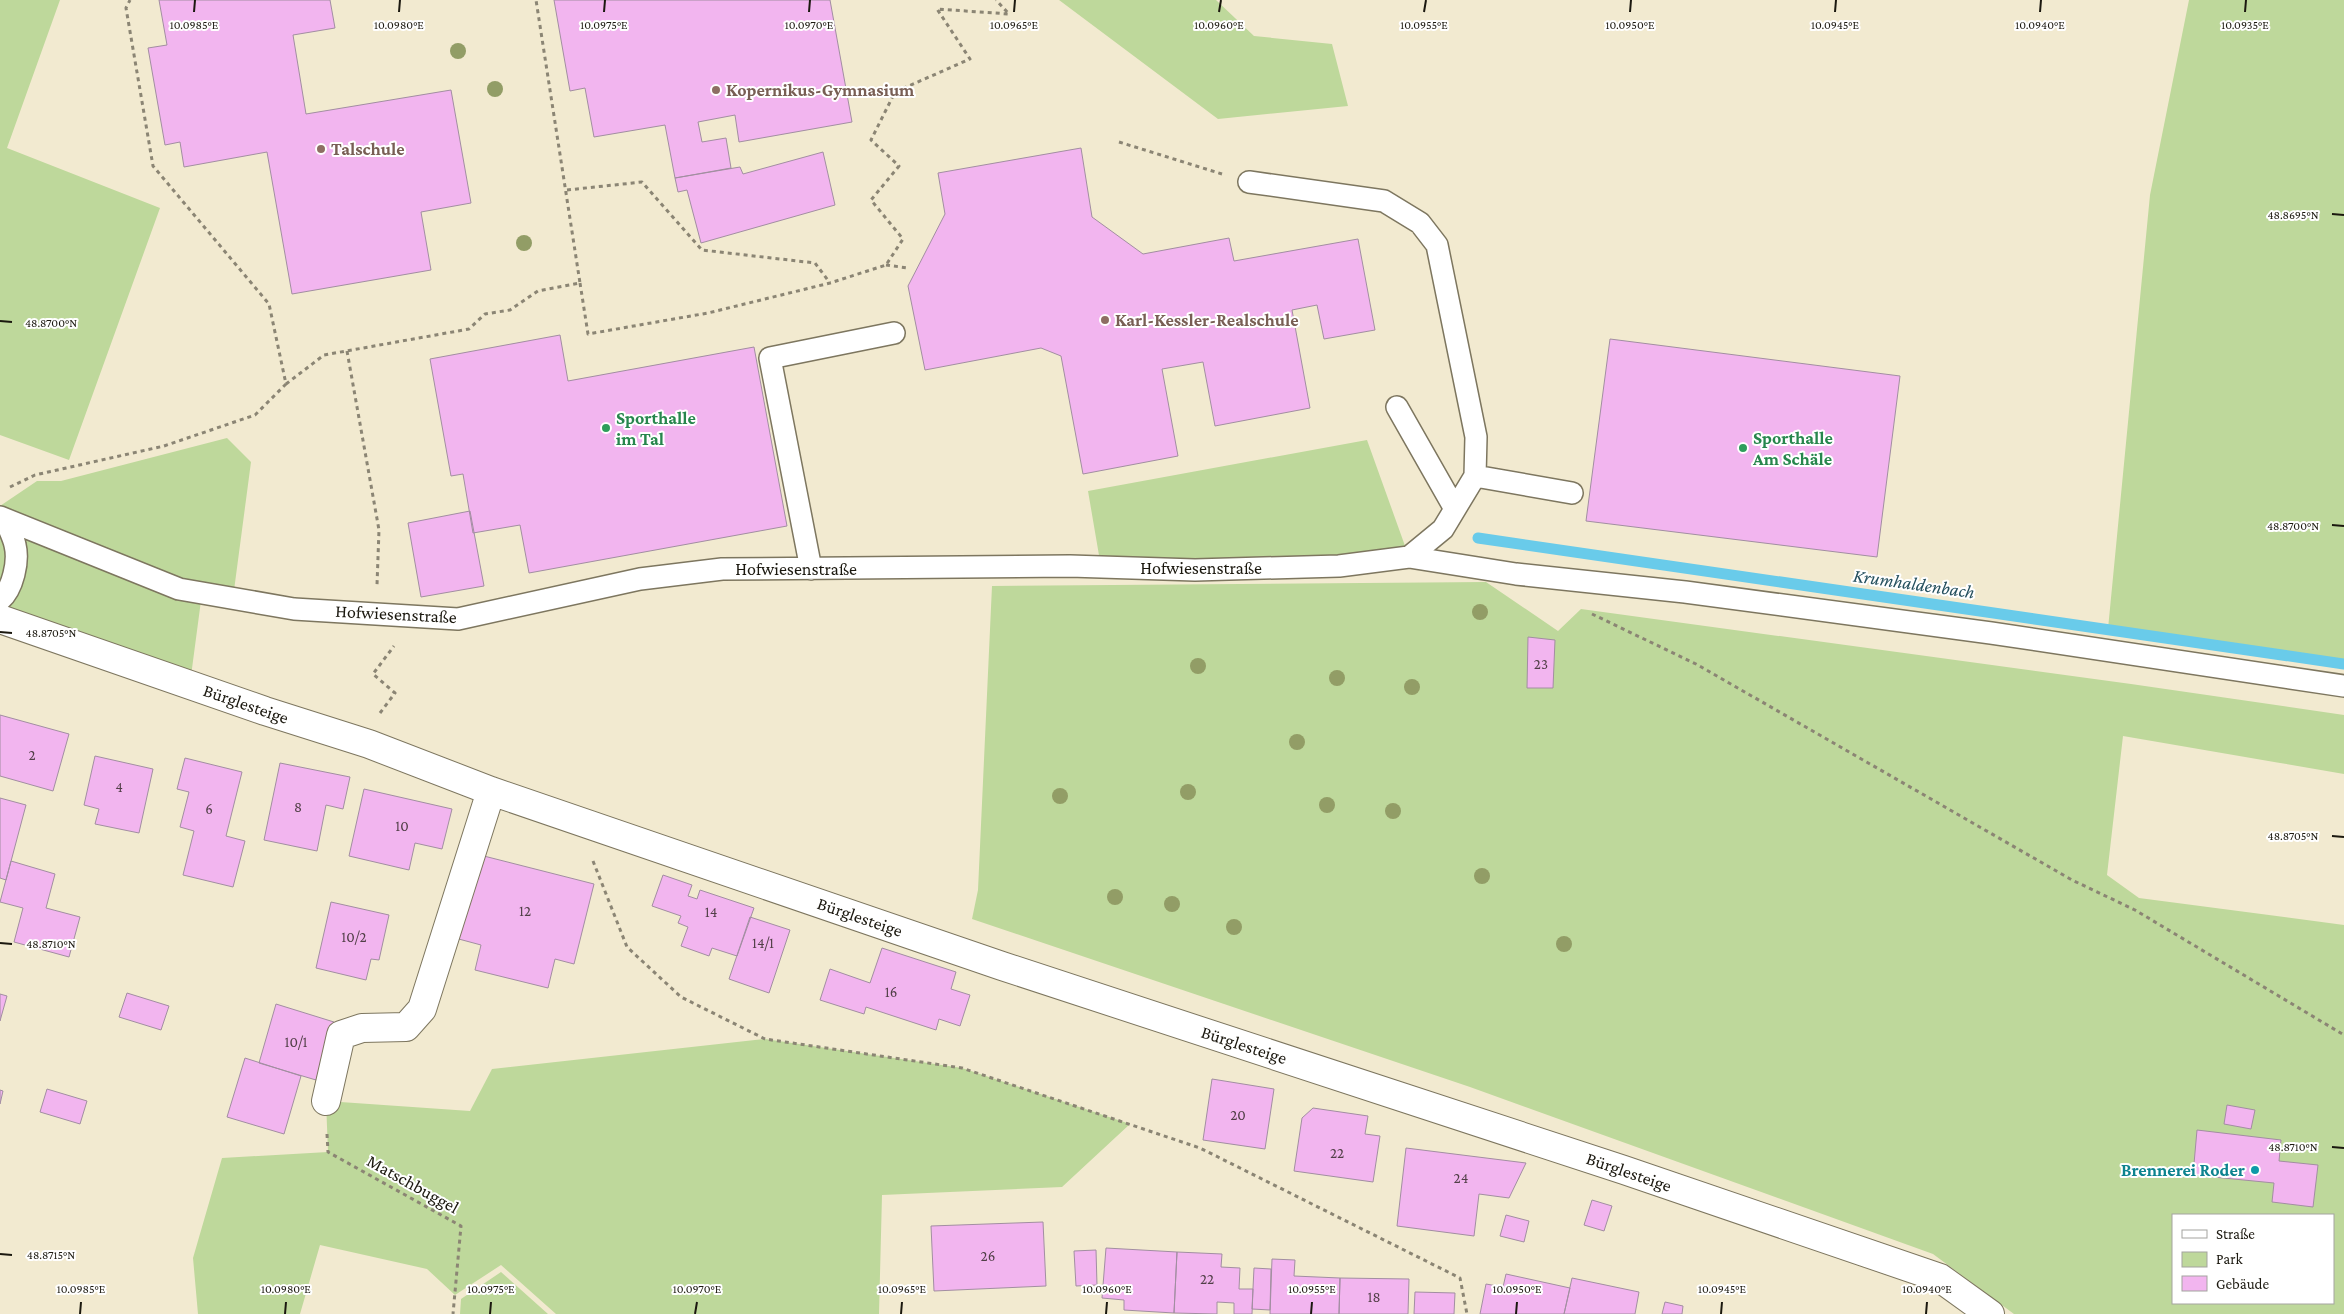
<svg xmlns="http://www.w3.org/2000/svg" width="2344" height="1314" font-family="'Crimson Pro',serif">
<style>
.green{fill:#bed89b;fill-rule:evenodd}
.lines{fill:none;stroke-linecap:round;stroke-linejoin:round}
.stream{stroke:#69cbea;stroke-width:11}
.building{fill:#f2b5ef;stroke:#a28ea1}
.lane-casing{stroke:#7d765f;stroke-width:24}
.street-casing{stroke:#7d765f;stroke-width:30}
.path{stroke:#8b8574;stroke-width:3;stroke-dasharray:4 4;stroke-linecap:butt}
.lane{stroke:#fff;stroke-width:21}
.street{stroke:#fff;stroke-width:28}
.tree{fill:#929d66}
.ticks{fill:none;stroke:#1b180f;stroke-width:2}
.education-dot{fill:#8d6e63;stroke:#fff;stroke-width:2}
.leisure-dot{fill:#2e9e5b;stroke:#fff;stroke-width:2}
.culture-dot{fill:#0f9aa8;stroke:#fff;stroke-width:2}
.labels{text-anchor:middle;stroke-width:4;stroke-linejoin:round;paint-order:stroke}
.number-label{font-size:15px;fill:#513f47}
.education-label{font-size:18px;font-weight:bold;fill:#785e54;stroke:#fff;text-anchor:start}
.leisure-label{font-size:18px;font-weight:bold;fill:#27864d;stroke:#fff;text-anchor:start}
.street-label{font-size:18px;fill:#1b180f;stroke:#fff}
.culture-label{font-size:18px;font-weight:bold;fill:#0d838f;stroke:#fff;text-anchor:end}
.water-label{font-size:19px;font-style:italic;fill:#244f5d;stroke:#fff}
.ticks-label{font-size:12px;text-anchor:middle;fill:#1b180f;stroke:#fff;stroke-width:4;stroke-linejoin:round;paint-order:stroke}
</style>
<rect width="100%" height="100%" fill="#f2ead0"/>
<path class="green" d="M0,0H60L7,148L160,208L69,460L0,435Z
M1059,0H1216L1254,36L1332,44L1348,106L1218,119Z
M2189,0H2344V664L2108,629L2150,195Z
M227,438L251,462L233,598L202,593L191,676L0,609V506L37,481H61Z
M1367,440L1409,557L1101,567L1088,491Z
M1486,582L1558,631L1581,609L2131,684L2344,715V774L2123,736L2107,875L2139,898L2344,925V1314H2014L1933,1254L1470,1087L972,919L978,890L992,586ZM2173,1215H2333V1303H2173Z
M765,1039L962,1068L1130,1124L1062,1187L882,1195L879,1314H556L501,1265L455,1295L427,1269L320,1245L300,1314H198L193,1258L222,1158L328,1152L326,1101L470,1111L492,1069Z
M501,1272L548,1314H460L461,1299Z"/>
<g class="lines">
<path class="stream" d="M1478,538L2344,664"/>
</g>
<path class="building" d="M159,0H330L335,28L293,35L306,114L451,90L471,203L421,212L431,270L292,294L267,152L184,167L180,142L165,145L148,48L167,45Z
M554,0H830L852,122L739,142L735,115L698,122L702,142L726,138L731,168L675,178L665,125L594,137L585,88L570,91Z
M1081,148L1092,217L1143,254L1229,238L1234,261L1358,239L1375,330L1324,339L1317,305L1292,310L1310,408L1215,426L1203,362L1162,369L1178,456L1083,474L1061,356L1041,348L925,370L908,286L945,214L938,173Z
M823,152L835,205L701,243L687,190L678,192L675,178L740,167L743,174Z
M560,335L568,381L754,347L787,526L529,573L520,525L473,533L463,474L451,476L430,359Z
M1610,339L1900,376L1877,557L1586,521Z
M470,511L484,586L421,597L408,523Z
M1528,637L1555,640L1553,688H1527Z
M0,715L69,734L53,791L0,776Z
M95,756L153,769L139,833L95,824L99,809L84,805Z
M185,758L242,772L226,836L245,841L233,887L183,875L194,831L180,827L189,792L177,789Z
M280,763L350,777L343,809L326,805L317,851L264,840Z
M364,789L452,809L442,849L415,843L409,870L349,856Z
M0,798L26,805L6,880L0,878Z
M476,854L594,884L574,964L555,959L548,988L475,970L481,945L455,938Z
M11,861L55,874L46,908L80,917L69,957L14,942L23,908L0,902Z
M663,875L692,885L688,896L697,899L700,890L754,908L737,956L712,948L709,956L681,946L688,927L678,923L681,916L652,906Z
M331,902L389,915L379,960L371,959L366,980L316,968Z
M750,917L790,930L769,993L729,979Z
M882,948L956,972L951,989L970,995L960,1026L939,1019L936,1030L866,1007L864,1014L820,1000L830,969L870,983Z
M127,993L169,1006L161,1030L119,1017Z
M0,994L7,996L0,1021Z
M276,1004L334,1022L316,1080L259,1063Z
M245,1058L301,1076L284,1134L227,1117Z
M1212,1079L1274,1089L1265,1149L1203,1140Z
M47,1089L87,1101L80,1124L40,1112Z
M0,1090L3,1091L0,1104Z
M2227,1105L2255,1110L2251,1129L2224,1124Z
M1313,1108L1368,1116L1365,1134L1380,1136L1373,1182L1294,1171L1302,1118Z
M2197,1130L2281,1140L2279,1161L2318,1165L2313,1207L2272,1202L2274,1183L2193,1175Z
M1406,1148L1526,1163L1509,1198L1479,1194L1474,1236L1397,1226Z
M1592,1200L1612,1206L1604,1231L1584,1225Z
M1506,1215L1529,1221L1524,1242L1500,1236Z
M1043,1222L1046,1286L934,1291L931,1226Z
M1106,1248L1177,1252L1174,1313L1124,1310V1300L1102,1298Z
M1096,1250L1097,1285L1076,1286L1074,1251Z
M1177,1252L1222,1254L1221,1267L1240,1268L1239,1289H1253L1252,1314H1234V1303L1217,1302V1314L1174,1313Z
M1272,1259L1295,1260L1294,1276L1340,1278L1339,1314H1270Z
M1254,1268L1271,1269L1270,1310L1252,1309Z
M1506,1274L1570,1288L1564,1314H1480L1486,1284L1503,1287Z
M1340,1278L1409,1279L1408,1314H1339Z
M1572,1278L1639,1292L1635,1314H1564Z
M1415,1292L1455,1293L1454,1314H1414Z
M1665,1302L1683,1306L1682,1314H1662Z"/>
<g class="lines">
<g class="lane-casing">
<path id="lane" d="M1249,182L1384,201L1420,223L1437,245L1476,437L1475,476
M1397,407L1455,509
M0,517L179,589L294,609L458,619L640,579L722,569L1070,566L1195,570L1339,566L1409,557L1443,529L1475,476L1572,493
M1409,557L1516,574L1685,592L1991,633L2344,686
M811,569L770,358L894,333
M0,600C13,589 19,561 15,545C13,536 8,527 5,519"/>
</g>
<g class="street-casing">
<path id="street" d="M0,619L265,711L369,744L491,791L1002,966L1624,1170L1940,1278L1990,1314
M326,1101L341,1035L362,1028L406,1027L422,1009L491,791"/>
</g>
<path class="path" d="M1119,142L1222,174
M567,190L642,182L702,250L815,263L830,283
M886,265L908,268
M580,283L588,334L708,313L830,283L886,265L903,239L871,200L899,166L871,140L895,92L970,59L937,9L1009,14L996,0
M347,351L379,530L377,585
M286,384L324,355L469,329L485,314L510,310L538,291L580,283L536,0
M10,487L35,475L164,446L255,415L286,384L269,304L153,166L126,8L130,0
M1592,614L1696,664L2072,880L2135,910L2344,1035
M380,713L395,693L373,674L394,646
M593,861L627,947L681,997L765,1039L962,1068L1200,1148L1460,1278L1467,1314
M327,1134L328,1152L461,1226L453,1314"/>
<use href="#lane" class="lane"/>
<use href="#street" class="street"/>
</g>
<g class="tree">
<circle cx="458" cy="51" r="8"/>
<circle cx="495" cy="89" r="8"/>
<circle cx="524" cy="243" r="8"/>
<circle cx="1480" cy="612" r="8"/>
<circle cx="1198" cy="666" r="8"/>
<circle cx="1337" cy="678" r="8"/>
<circle cx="1412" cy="687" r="8"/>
<circle cx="1297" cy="742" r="8"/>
<circle cx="1188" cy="792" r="8"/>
<circle cx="1060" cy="796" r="8"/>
<circle cx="1327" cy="805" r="8"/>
<circle cx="1393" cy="811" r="8"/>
<circle cx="1482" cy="876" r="8"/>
<circle cx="1115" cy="897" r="8"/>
<circle cx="1172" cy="904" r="8"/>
<circle cx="1234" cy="927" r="8"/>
<circle cx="1564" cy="944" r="8"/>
</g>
<path class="ticks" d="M194,12L195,0M399,12L400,0M604,12L605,0M809,12L810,0M1014,12L1015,0M1219,12L1221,0M1424,12L1426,0M1630,12L1631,0M1835,12L1836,0M2040,12L2041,0M2245,12L2246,0M2332,214L2344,215M0,321L12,322M2332,525L2344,526M0,632L12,633M2332,836L2344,837M0,943L12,944M2332,1147L2344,1148M0,1254L12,1255M80,1314L81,1302M285,1314L286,1302M490,1314L491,1302M695,1314L697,1302M901,1314L902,1302M1106,1314L1107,1302M1311,1314L1312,1302M1516,1314L1517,1302M1721,1314L1722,1302M1926,1314L1927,1302"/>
<g class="education-dot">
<circle cx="716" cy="90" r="5"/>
<circle cx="321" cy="149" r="5"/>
<circle cx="1105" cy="320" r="5"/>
</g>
<g class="leisure-dot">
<circle cx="606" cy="428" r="5"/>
<circle cx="1743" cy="448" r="5"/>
</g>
<circle class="culture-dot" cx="2255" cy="1170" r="5"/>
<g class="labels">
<g class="number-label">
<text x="1541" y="669">23</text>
<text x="32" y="760">2</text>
<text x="119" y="792">4</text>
<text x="298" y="812">8</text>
<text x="209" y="814">6</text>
<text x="402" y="831">10</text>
<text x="525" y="916">12</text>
<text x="711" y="917">14</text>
<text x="354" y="942">10/2</text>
<text x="763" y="948">14/1</text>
<text x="891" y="997">16</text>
<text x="296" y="1047">10/1</text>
<text x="1238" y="1120">20</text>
<text x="1337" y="1158">22</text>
<text x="1461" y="1183">24</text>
<text x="988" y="1261">26</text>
<text x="1207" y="1284">22</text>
<text x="1374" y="1302">18</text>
</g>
<g class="education-label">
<text x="726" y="96">Kopernikus-Gymnasium</text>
<text x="331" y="155">Talschule</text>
<text x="1115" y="326">Karl-Kessler-Realschule</text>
</g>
<g class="leisure-label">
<text x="616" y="424">Sporthalle<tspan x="616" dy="21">im Tal</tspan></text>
<text x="1753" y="444">Sporthalle<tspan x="1753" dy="21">Am Schäle</tspan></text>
</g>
<g class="street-label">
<text x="1201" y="574">Hofwiesenstraße</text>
<text x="796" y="575">Hofwiesenstraße</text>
<text transform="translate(396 614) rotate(3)" y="6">Hofwiesenstraße</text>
<text transform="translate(246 704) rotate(19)" y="6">Bürglesteige</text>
<text transform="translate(860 917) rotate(19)" y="6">Bürglesteige</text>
<text transform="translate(1244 1045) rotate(18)" y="6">Bürglesteige</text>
<text transform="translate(1629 1172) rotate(19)" y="6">Bürglesteige</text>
<text transform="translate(413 1184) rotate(29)" y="6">Matschbuggel</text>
</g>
<g class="culture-label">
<text x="2245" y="1176">Brennerei Roder</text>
</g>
<g class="water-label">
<text transform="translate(1914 583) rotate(8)" y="7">Krumhaldenbach</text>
</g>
</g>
<g class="ticks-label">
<text x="194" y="29">10.0985°E</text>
<text x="399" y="29">10.0980°E</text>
<text x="604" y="29">10.0975°E</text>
<text x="809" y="29">10.0970°E</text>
<text x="1014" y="29">10.0965°E</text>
<text x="1219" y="29">10.0960°E</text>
<text x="1424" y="29">10.0955°E</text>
<text x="1630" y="29">10.0950°E</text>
<text x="1835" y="29">10.0945°E</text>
<text x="2040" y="29">10.0940°E</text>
<text x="2245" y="29">10.0935°E</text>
<text x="2293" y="219">48.8695°N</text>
<text x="51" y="327">48.8700°N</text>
<text x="2293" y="530">48.8700°N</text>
<text x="51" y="637">48.8705°N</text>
<text x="2293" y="840">48.8705°N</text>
<text x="51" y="948">48.8710°N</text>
<text x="2293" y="1151">48.8710°N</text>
<text x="51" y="1259">48.8715°N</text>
<text x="81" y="1293">10.0985°E</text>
<text x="286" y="1293">10.0980°E</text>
<text x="491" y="1293">10.0975°E</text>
<text x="697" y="1293">10.0970°E</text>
<text x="902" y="1293">10.0965°E</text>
<text x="1107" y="1293">10.0960°E</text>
<text x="1312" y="1293">10.0955°E</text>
<text x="1517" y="1293">10.0950°E</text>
<text x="1722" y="1293">10.0945°E</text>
<text x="1927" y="1293">10.0940°E</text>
</g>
<rect x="2172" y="1214" width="162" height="90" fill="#ffffff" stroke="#a4a39f"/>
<rect x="2182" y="1230" width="25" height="8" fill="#ffffff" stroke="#a4a39f"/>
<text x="2216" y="1239" font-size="15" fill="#1b180f">Straße</text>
<rect x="2182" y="1252" width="25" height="15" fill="#bed89b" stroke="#a4a39f"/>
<text x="2216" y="1264" font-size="15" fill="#1b180f">Park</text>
<rect x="2182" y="1276" width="25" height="15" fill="#f2b5ef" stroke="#a4a39f"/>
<text x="2216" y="1289" font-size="15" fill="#1b180f">Gebäude</text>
</svg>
